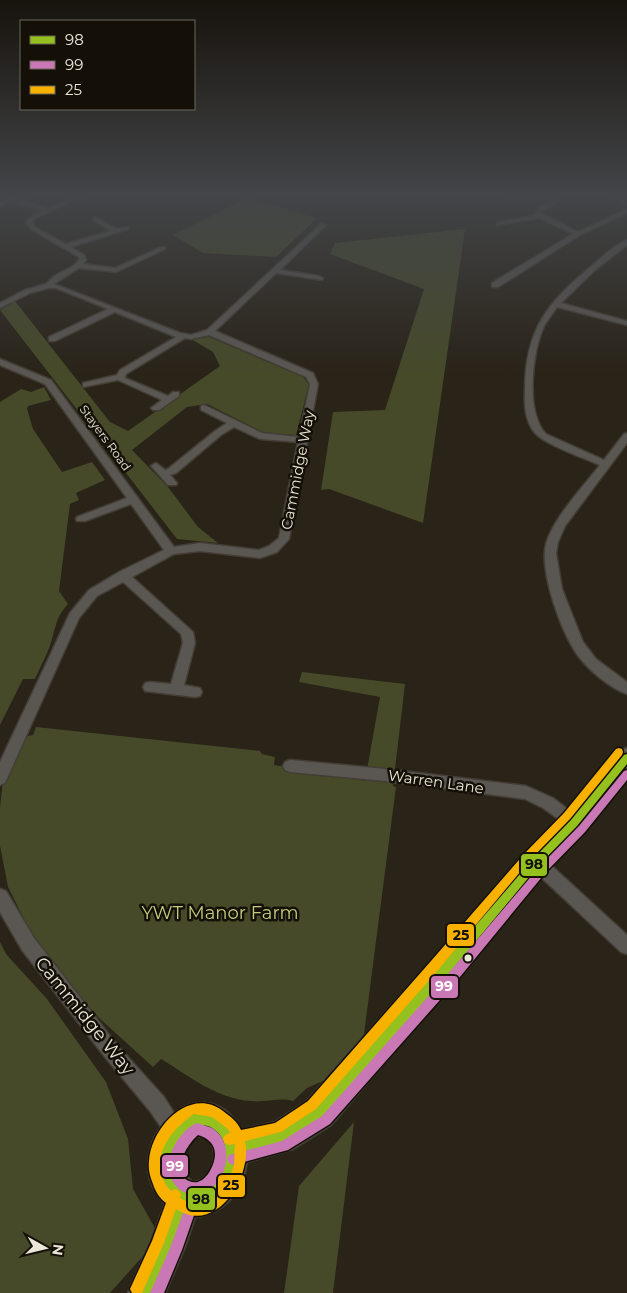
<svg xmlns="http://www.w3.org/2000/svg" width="627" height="1293" font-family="Montserrat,sans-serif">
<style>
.green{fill:#464a29}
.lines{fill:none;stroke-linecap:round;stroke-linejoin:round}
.minor-casing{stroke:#433d35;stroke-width:3}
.trunk-casing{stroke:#433d35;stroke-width:3}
.minor{fill:#5a5753;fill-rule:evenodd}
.trunk{fill:#625d56;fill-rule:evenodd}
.bus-1-casing{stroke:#141007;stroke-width:3}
.bus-2-casing{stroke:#141007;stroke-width:3}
.bus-3-casing{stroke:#141007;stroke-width:3}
.bus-1{fill:#95c11e;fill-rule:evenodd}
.bus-2{fill:#ca78b5;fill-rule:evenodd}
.bus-3{fill:#f9b100;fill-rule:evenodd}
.bus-dot{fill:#ece6d9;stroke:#141007;stroke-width:2}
.labels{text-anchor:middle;stroke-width:5;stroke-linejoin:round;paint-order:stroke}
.far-street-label{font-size:12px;fill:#ece6d9;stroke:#141007}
.street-label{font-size:15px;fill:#ece6d9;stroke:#141007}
.near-park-label{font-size:18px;fill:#c1cc7d;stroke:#141007}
.near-street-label{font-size:18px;fill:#ece6d9;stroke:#141007}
.line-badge{stroke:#141007;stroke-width:2}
.badge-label{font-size:14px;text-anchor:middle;font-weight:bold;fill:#fff}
.pale-badge-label{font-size:14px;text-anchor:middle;font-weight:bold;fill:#111}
</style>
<rect width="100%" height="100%" fill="#292318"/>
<path class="green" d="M247,198L317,218L276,257L203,253L173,235Z
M465,229L423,523L329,489L321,490L333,412L385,410L424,289L330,254L335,243Z
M15,301L110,422L128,431L220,366L213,352L191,339L209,337L303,377L309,384L296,435L265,433L207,404L187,407L132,450L168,487L198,527L218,543L177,539L0,310Z
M44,387L51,400L28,406L27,409L33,429L62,472L92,462L105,480L76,493L79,500L70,504L59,591L68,604C57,617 58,619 53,635C50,650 41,665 35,679H23L0,725V402L21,389L31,392Z
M302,672L405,684L393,786L396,787L364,1034L341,1073L307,1088L293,1101C279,1097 266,1103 251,1101C217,1099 189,1076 161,1059L153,1067L98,1017L41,953L8,887L0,846V808L3,780L20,745L28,736L33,735L36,727L260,751L262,754L275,757L274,765L365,781L380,697L299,682Z
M0,942L6,954L47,999L106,1082L128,1139L133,1189L160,1237L110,1293H0Z
M354,1122L333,1293H284L299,1186Z"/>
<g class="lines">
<g class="minor-casing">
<path id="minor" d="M21,193H28L17,199L48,208L83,193H90L36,218L32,222L36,228L66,244L111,231L93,220V218H97L117,229L128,227V229L71,247L84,255L86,260L83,264L115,268L161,247H165V249L116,272L79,268L54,284L180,333L191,335L207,330L321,224L326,225L280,270L319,276L323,278L322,280L276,273L215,331L313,373L318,384L289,539L277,552L260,558L200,551L174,554L132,577L193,632L195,643L184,685L200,688L202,692L200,696L195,697L145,691L143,687L145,683L150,682L171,684L183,643L181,634L123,582L97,596L79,618L5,783L0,785V762L70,613L89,590L119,572L164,550L131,504L85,521H77L76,519L77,517L127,498L45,384L0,365V359L51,380L174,547L200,543L259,550L269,546L279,538L298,442L260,439L234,427L221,435L176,473L170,475L177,483L176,485H168L151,466L156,463L165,470L168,469L215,431L227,423L201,410V406L204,405L262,433L299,437L310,384L306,377L209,335L191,339L185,338L126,374L125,378L168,396L173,392H179V396L159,410H153L151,408L162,400L118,380L83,387V383L117,375L120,370L176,337L115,312L55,341H49V337L108,309L56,288H49L30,293L0,308V303L25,290L46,284L54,276L73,266L79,260V257L32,230L26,222L32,216L43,211L11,201L0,206V202Z
M534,193H547L557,200L554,205L542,211L541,213L578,232L627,209V213L580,235L498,287H492V283L573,234L540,218L497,225V223L536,215L537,209L551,200L542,195L513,201L510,199Z
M603,193H610L627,201V205Z
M627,240V245L595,270L561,303L627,321V325L557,307C553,313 548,319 544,326C532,352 525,412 546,434L604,460L624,434L627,433V443L565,526L558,542L556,553L562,589L583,642L596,659L627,682V694C610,688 590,671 579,657C562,635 539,571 546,544C554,517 583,487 600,465C586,459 544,444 535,433C525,421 524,405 525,390C525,329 548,302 593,265C603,256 615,245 627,240Z
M290,760L385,769L526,786L553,798L579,818L582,823L579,828L574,830L543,808L525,799L385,781L290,772L285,770L283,766L285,762Z
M536,855L542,857L627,935V954L621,952L530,867L528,862L530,857Z
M0,889L6,891L34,938L117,1045L164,1097L186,1132L183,1139L176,1142L169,1139L150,1111L105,1057L22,950L0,912Z"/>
</g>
<g class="trunk-casing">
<path id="trunk" d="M627,748V776L583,831L545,871L453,982L331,1125L293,1149L247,1162C243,1191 225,1213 195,1217L185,1247L165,1293H128L151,1241L165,1204C111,1149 202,1057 241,1130L275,1122L307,1101L527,853L565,815L619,751ZM196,1136L205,1137L211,1141C219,1157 212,1182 192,1182C175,1166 181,1151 196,1136Z"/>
</g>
<use href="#minor" class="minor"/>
<use href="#trunk" class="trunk"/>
<g class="bus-1-casing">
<path id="bus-1" d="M627,754V764L577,826L539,865L447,976L323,1117L285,1141L236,1154C236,1172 223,1200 204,1205C199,1206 193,1205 188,1205L173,1247L153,1293H139L161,1245L178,1199C151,1180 156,1145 178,1125C182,1121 188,1115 194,1114C201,1112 210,1115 217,1119C221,1121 227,1124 229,1128C232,1132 234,1137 236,1142L279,1132L315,1109L439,968L533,859L571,820L624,755ZM196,1125C200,1125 204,1125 208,1126C246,1141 213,1209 186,1190C158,1171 173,1141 196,1125Z"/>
</g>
<g class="bus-2-casing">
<path id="bus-2" d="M627,770V780L585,832L546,872L455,983L330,1124L288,1150L233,1165L229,1163L227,1159L229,1155L282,1141L322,1116L447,975L540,866L579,826L624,771Z
M197,1123C202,1125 208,1126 212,1128C231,1139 230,1169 216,1184C209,1191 200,1193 191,1195C186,1193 180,1191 177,1187C158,1168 176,1132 197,1123ZM198,1135C208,1138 215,1144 215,1154C215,1166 204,1188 189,1181C170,1173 187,1144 198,1135Z
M193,1195L197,1197L199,1201L182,1250L164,1293H150L170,1248L189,1197Z"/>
</g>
<g class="bus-3-casing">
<path id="bus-3" d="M619,748L622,749L623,752L622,755L570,819L531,859L439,969L316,1109L281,1132L245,1141C253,1177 216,1236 176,1209L164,1243L142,1293H132L130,1289L152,1241L166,1203C160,1199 155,1191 153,1184C150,1177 148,1169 149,1161C151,1127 190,1086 223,1111C232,1118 236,1120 241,1130L275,1123L308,1101L431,961L525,853L564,813L616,749ZM194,1114L212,1117L228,1129L230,1133L225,1135L223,1139L225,1143L229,1145L235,1144C234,1150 235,1157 234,1164C229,1188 205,1214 180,1198L181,1195L179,1191L175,1189L171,1191C168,1188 165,1184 164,1181C151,1154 173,1128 194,1114Z"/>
</g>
<use href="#bus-1" class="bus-1"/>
<use href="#bus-2" class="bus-2"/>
<use href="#bus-3" class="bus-3"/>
</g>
<linearGradient id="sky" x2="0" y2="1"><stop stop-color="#17130d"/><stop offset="0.52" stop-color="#434548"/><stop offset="1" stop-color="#434548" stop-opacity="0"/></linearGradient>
<rect width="627" height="374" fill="url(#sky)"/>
<circle class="bus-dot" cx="468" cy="958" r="4.5"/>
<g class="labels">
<g class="far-street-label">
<text transform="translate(105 438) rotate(54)" y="4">Stayers Road</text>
</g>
<g class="street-label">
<text transform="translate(298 470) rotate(-79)" y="5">Cammidge Way</text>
<text transform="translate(436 782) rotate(8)" y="5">Warren Lane</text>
</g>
<g class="near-park-label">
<text x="220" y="919">YWT Manor Farm</text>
</g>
<g class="near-street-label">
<text transform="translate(85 1016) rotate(51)" y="6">Cammidge Way</text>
</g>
</g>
<g class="line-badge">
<rect x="520" y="853" width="28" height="24" rx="5" fill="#95c11e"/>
<rect x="446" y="923" width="29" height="24" rx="5" fill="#f9b100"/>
<rect x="430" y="975" width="29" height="24" rx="5" fill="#ca78b5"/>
<rect x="161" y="1154" width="28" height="24" rx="5" fill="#ca78b5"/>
<rect x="217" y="1174" width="29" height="24" rx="5" fill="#f9b100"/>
<rect x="187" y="1187" width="29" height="24" rx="5" fill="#95c11e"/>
</g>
<g class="badge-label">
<text x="444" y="991">99</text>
<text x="175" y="1171">99</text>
</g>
<g class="pale-badge-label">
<text x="534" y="869">98</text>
<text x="461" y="940">25</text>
<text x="231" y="1190">25</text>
<text x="201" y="1204">98</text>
</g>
<rect x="20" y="20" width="175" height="90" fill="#141007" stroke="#6a665b"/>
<rect x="30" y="36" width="25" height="8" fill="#95c11e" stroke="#6a665b"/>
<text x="65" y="45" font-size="15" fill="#ece6d9">98</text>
<rect x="30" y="61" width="25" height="8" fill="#ca78b5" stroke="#6a665b"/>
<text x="65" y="70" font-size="15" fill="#ece6d9">99</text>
<rect x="30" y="86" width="25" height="8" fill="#f9b100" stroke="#6a665b"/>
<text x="65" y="95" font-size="15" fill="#ece6d9">25</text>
<g transform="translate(45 1248) rotate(98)" stroke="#141007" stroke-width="4" paint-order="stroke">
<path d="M0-4L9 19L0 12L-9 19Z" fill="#ece6d9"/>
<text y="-8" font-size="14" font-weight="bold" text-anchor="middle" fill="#ece6d9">N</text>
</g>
</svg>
